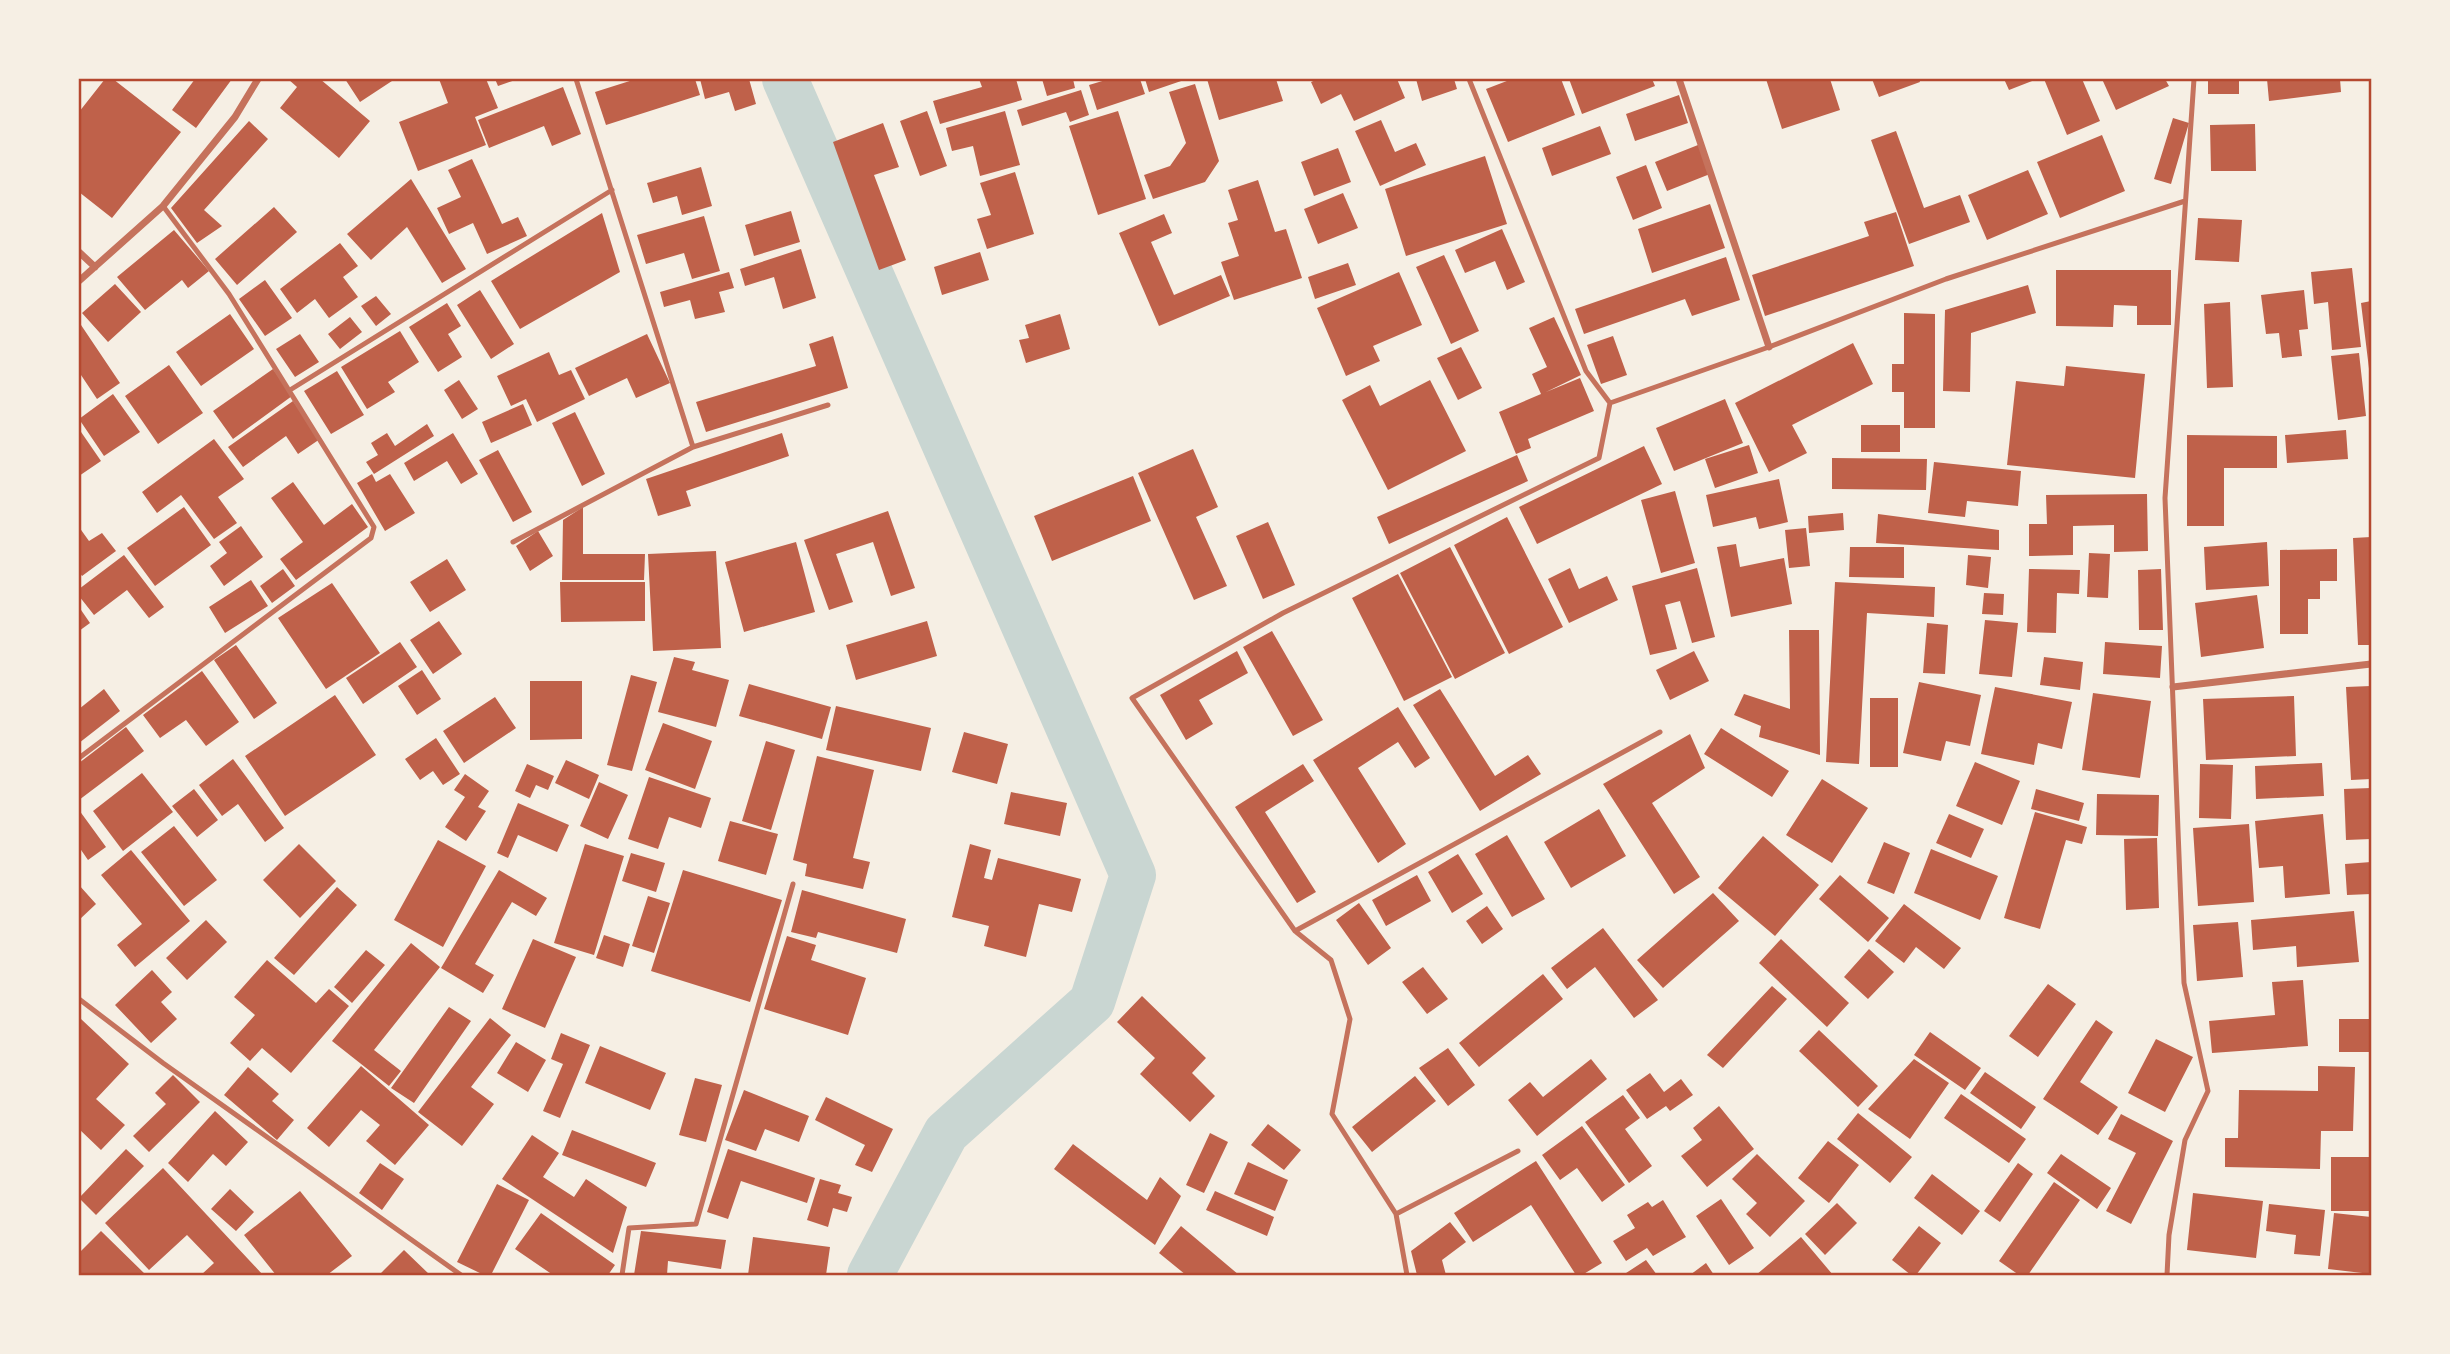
<svg xmlns="http://www.w3.org/2000/svg" width="2450" height="1354" font-family="'Asap Condensed',sans-serif">
<style>
.lines{fill:none;stroke-linecap:round;stroke-linejoin:round}
.canal{stroke:#c9d6d2;stroke-width:46}
.building{fill:#bf614a}
.service{stroke:#c5725c;stroke-width:5}
.minor{stroke:#c5725c;stroke-width:7}
.neatline{fill:none;stroke:#b5482f;stroke-width:2.5}
</style>
<rect width="100%" height="100%" fill="#f6efe4"/>
<g class="lines">
<path class="canal" d="M785,79L1133,875L1092,1002L946,1133L870,1275"/>
</g>
<path class="building" d="M105,79H113L181,132L112,218L79,192V112Z
M195,79H232L196,128L172,110Z
M288,79H320L370,121L339,158L280,108L297,87Z
M345,79H395L360,102Z
M439,79H486L498,108L475,117L486,145L418,171L399,122L448,103Z
M495,79H518L498,86Z
M636,79H695L700,95L606,125L595,92Z
M700,79H749L756,104L735,111L729,92L705,99Z
M979,79H1016L1022,100L940,124L933,101L982,87Z
M1042,79H1073L1075,88L1047,96Z
M1109,79H1140L1145,94L1097,110L1089,85Z
M1145,79H1187L1149,92Z
M1207,79H1276L1283,101L1219,120Z
M1318,79H1397L1405,98L1354,121L1341,94L1321,104L1311,82Z
M1416,79H1454L1457,89L1422,101Z
M1512,79H1561L1575,115L1508,142L1486,89Z
M1569,79H1652L1655,86L1582,114Z
M1766,79H1830L1840,110L1782,129Z
M1872,79H1919L1920,82L1879,97Z
M2004,79H2037L2009,90Z
M2044,79H2082L2100,121L2067,135Z
M2102,79H2165L2169,86L2116,110Z
M2208,79H2239V94H2208Z
M2267,79H2340L2341,92L2269,101Z
M1195,84L1219,161L1205,182L1153,199L1144,175L1170,166L1186,143L1169,92Z
M563,87L581,134L552,146L544,126L489,148L478,120Z
M1081,90L1089,115L1070,122L1066,112L1022,126L1017,110Z
M1679,95L1688,123L1635,141L1626,114Z
M927,111L947,166L920,176L900,121Z
M1005,111L1020,165L980,176L973,146L952,151L946,128Z
M1118,111L1146,199L1098,215L1069,126Z
M2173,118L2189,123L2171,184L2154,179Z
M1381,120L1395,152L1416,143L1426,165L1380,186L1355,131Z
M249,121L268,139L204,210L222,226L197,243L171,208Z
M883,123L899,167L874,175L906,260L879,270L833,142Z
M2255,124L2256,171H2211L2210,125Z
M1600,126L1611,154L1552,176L1542,148Z
M1896,131L1924,208L1960,195L1970,222L1909,244L1871,140Z
M2102,135L2125,191L2060,218L2037,162Z
M1698,145L1710,174L1667,191L1655,162Z
M1338,148L1351,182L1314,196L1301,162Z
M1485,156L1507,224L1406,256L1385,189Z
M472,159L502,224L518,217L527,236L487,254L473,223L449,234L437,208L461,197L448,170Z
M1646,165L1662,208L1633,220L1616,177Z
M701,167L712,206L682,215L677,196L653,203L647,183Z
M2028,170L2048,214L1987,240L1968,195Z
M1015,172L1034,234L987,249L977,219L991,215L980,183Z
M411,179L466,269L442,283L407,227L371,260L347,234Z
M1258,180L1275,232L1286,229L1302,278L1234,300L1221,262L1239,256L1228,223L1238,220L1228,190Z
M1343,193L1358,228L1318,244L1304,209Z
M1710,204L1725,248L1652,273L1638,229Z
M274,207L297,232L237,285L215,259Z
M791,211L800,242L754,256L745,225Z
M1896,212L1914,266L1765,316L1752,275L1869,236L1864,222Z
M602,213L620,272L520,329L491,281Z
M1164,214L1172,233L1151,242L1174,295L1221,275L1230,296L1159,326L1119,233Z
M704,216L720,271L692,279L684,253L646,264L637,235Z
M2198,218L2242,220L2239,262L2195,260Z
M1502,229L1525,282L1507,290L1495,261L1465,273L1455,250Z
M174,230L209,271L188,288L182,280L145,310L117,277Z
M340,243L358,266L343,277L358,297L329,318L315,299L297,313L280,289Z
M801,249L816,298L783,309L774,277L745,286L740,269Z
M980,252L989,280L942,295L934,267Z
M1444,255L1479,331L1451,344L1416,267Z
M1726,257L1740,300L1692,316L1685,299L1584,334L1575,309Z
M1348,263L1356,285L1315,299L1308,277Z
M2352,268L2361,347L2332,350L2328,302L2314,304L2311,272Z
M2056,270H2171V325H2137V306L2114,305L2113,327L2056,326Z
M729,272L734,288L719,292L725,312L695,319L690,300L664,307L660,292Z
M1399,272L1422,325L1373,346L1380,361L1346,376L1317,308Z
M265,280L292,318L265,336L239,299Z
M115,284L141,312L108,342L82,313Z
M2028,285L2036,313L1971,333L1970,392L1943,391L1945,310Z
M480,290L514,344L491,359L457,305Z
M2304,290L2308,329L2299,330L2302,356L2282,358L2279,333L2266,334L2261,295Z
M376,296L391,314L376,326L361,306Z
M2371,301V377H2370L2361,303Z
M2230,302L2233,387L2207,388L2204,304Z
M447,303L461,326L448,334L462,357L438,372L409,327Z
M1904,313L1935,314V428H1904V392H1892V364H1904Z
M230,314L254,349L201,386L176,352Z
M1060,314L1070,349L1026,363L1019,340L1029,338L1025,325Z
M350,317L362,332L340,349L328,334Z
M1554,317L1581,375L1546,392L1580,378L1594,411L1528,439L1531,448L1516,454L1499,412L1541,394L1532,374L1547,367L1529,328Z
M79,322L120,383L97,399L79,372Z
M400,331L419,362L388,382L395,392L367,409L341,367Z
M300,334L319,362L295,377L276,349Z
M647,334L670,383L636,398L627,378L589,396L575,368Z
M833,336L848,388L706,432L696,402L816,366L809,344Z
M1613,336L1627,375L1601,384L1587,345Z
M1853,343L1873,384L1792,425L1807,453L1769,472L1735,403Z
M1461,347L1482,388L1458,400L1437,358Z
M549,352L559,375L571,370L585,399L537,422L526,399L511,406L497,376Z
M2359,353L2366,416L2338,420L2331,356Z
M169,365L203,413L158,444L125,396Z
M2066,366L2145,374L2135,478L2007,465L2016,381L2064,386Z
M273,369L292,396L233,439L213,411Z
M337,371L364,415L331,434L304,391Z
M459,380L478,409L462,419L444,390Z
M1430,380L1466,451L1388,490L1342,400L1370,385L1380,406Z
M113,394L140,432L104,456L79,419Z
M1725,399L1743,443L1674,471L1656,428Z
M293,401L320,439L298,454L286,436L243,467L228,447Z
M523,404L532,425L491,443L482,422Z
M575,412L605,474L582,486L552,423Z
M427,424L434,436L374,474L366,462L378,455L371,443L387,433L395,446Z
M1861,425H1900V452H1861Z
M79,429L101,461L79,476Z
M2346,430L2348,459L2287,463L2285,435Z
M453,433L478,474L461,484L447,461L414,481L404,463Z
M782,433L789,456L686,491L691,506L658,516L646,479Z
M2187,435L2277,436V468H2224V526H2187Z
M214,439L244,479L218,497L237,523L214,539L181,495L157,513L142,492Z
M1749,445L1758,473L1715,488L1705,459Z
M1644,446L1662,484L1537,544L1519,507Z
M1193,449L1218,507L1196,517L1227,586L1194,600L1138,473Z
M498,450L532,512L513,522L479,460Z
M1517,455L1528,481L1389,544L1377,517Z
M1832,458L1927,459L1926,490L1832,489Z
M1934,462L2021,471L2018,506L1967,501L1965,517L1928,513Z
M372,474L376,482L390,474L415,513L385,531L357,483Z
M1133,476L1151,521L1052,561L1034,516Z
M1779,479L1788,522L1759,529L1756,517L1713,527L1706,495Z
M293,482L324,525L352,504L368,527L296,580L280,559L303,542L271,498Z
M1675,491L1695,563L1661,573L1641,500Z
M2147,494L2148,551L2114,552V525L2073,526V555L2029,556V524H2047L2046,495Z
M184,507L211,545L155,586L127,548Z
M583,507V554H645L644,580H562L563,520Z
M888,511L915,588L891,596L873,542L836,554L853,602L829,610L804,540Z
M1843,513L1844,530L1809,533L1808,516Z
M1878,514L1999,530V550L1876,543Z
M1507,517L1563,627L1509,654L1454,545Z
M1268,522L1295,585L1263,599L1236,536Z
M241,526L263,557L224,586L210,566L227,553L219,542Z
M79,527L89,541L102,533L116,551L82,576L79,572Z
M1806,528L1810,566L1789,568L1785,530Z
M538,531L553,556L530,571L516,546Z
M2371,537V645H2358L2353,538Z
M796,542L815,612L744,632L725,562Z
M2267,542L2269,586L2206,590L2204,547Z
M1736,544L1740,567L1784,558L1792,604L1731,617L1717,547Z
M1450,547L1505,653L1455,679L1400,573Z
M1850,547H1904V578L1849,577Z
M2337,549V581H2320V599H2308V634H2280V550Z
M716,551L721,648L653,651L648,554Z
M2089,553L2110,554L2108,598L2087,597Z
M124,555L164,607L149,618L127,590L94,615L79,596V589Z
M1968,555L1991,557L1988,588L1966,585Z
M447,559L466,590L430,612L410,582Z
M1570,568L1579,589L1607,576L1618,600L1569,623L1548,579Z
M1697,568L1715,637L1692,643L1680,601L1665,605L1677,649L1650,655L1632,586Z
M283,569L295,586L272,603L260,586Z
M2029,569L2080,570L2079,594L2057,593L2056,633L2027,632Z
M2161,569L2163,630H2139L2138,570Z
M1398,574L1452,677L1404,701L1352,598Z
M251,580L268,606L225,633L209,607Z
M560,582H645V621L561,622Z
M1835,582L1935,587L1934,617L1867,613L1859,764L1826,762Z
M332,583L380,653L326,689L278,618Z
M1984,593L2004,594L2003,615L1982,614Z
M2257,595L2264,648L2201,657L2195,603Z
M79,607L90,623L79,631Z
M1985,620L2018,623L2012,677L1979,674Z
M439,621L462,654L433,674L410,640Z
M927,621L937,656L856,680L846,645Z
M1927,623L1948,625L1945,674L1923,673Z
M1789,630H1819L1820,755L1759,737L1761,726L1734,715L1744,694L1790,709Z
M1272,631L1323,720L1293,736L1243,647Z
M400,642L417,667L363,704L346,678Z
M2105,642L2162,646L2160,678L2103,674Z
M236,645L277,703L254,719L214,660Z
M1237,651L1248,673L1199,700L1213,724L1186,740L1160,695Z
M1694,651L1709,681L1670,700L1656,670Z
M674,657L695,662L692,670L729,680L716,727L658,712Z
M2044,657L2083,662L2080,690L2040,685Z
M422,670L441,699L417,715L398,686Z
M202,671L239,722L206,746L186,720L160,738L143,715Z
M631,675L657,682L632,771L607,765Z
M530,681H582V739L530,740Z
M1919,682L1981,695L1970,746L1946,741L1941,761L1903,753Z
M749,684L831,707L822,739L739,716Z
M2371,686V779L2351,780L2346,687Z
M1995,687L2072,702L2062,749L2038,743L2034,765L1981,754Z
M104,689L120,711L79,743V709Z
M1440,689L1495,776L1528,755L1541,774L1480,811L1413,705Z
M2093,693L2151,701L2140,778L2082,770Z
M335,695L376,755L285,816L245,756Z
M2294,696L2296,756L2206,760L2203,699Z
M495,697L516,728L464,763L443,731Z
M1870,698H1898V767H1870Z
M836,706L931,728L921,771L826,750Z
M1398,707L1430,758L1415,768L1398,742L1358,768L1406,844L1378,863L1313,760Z
M663,723L712,741L695,789L645,770Z
M126,727L144,751L79,800V763Z
M1721,728L1789,771L1772,797L1704,754Z
M964,732L1008,744L997,784L952,772Z
M1690,734L1705,768L1652,803L1700,877L1674,894L1603,784Z
M436,738L460,774L443,785L433,771L420,780L405,759Z
M766,741L795,750L771,830L742,821Z
M817,756L874,770L853,858L870,862L863,889L805,876L807,864L793,860Z
M233,759L284,828L265,842L238,804L222,816L199,785Z
M566,760L599,775L589,799L555,783Z
M1975,762L2020,781L2002,825L1956,806Z
M2322,763L2324,796L2256,799L2255,766Z
M527,764L554,776L548,790L536,785L530,798L515,791Z
M1303,764L1314,781L1265,812L1316,892L1297,903L1235,807Z
M2200,764L2233,765L2231,819L2199,818Z
M142,773L173,812L123,851L93,811Z
M465,774L489,791L478,807L486,811L466,841L445,827L465,797L454,790Z
M649,777L711,798L701,828L669,817L658,849L628,839Z
M1822,779L1868,808L1832,863L1786,835Z
M599,782L628,795L608,839L580,826Z
M2371,788V839L2346,840L2344,789Z
M194,789L218,820L197,837L172,806Z
M2036,789L2084,803L2079,821L2031,809Z
M1011,792L1067,803L1060,836L1004,824Z
M2097,794L2159,795L2158,836L2096,835Z
M518,803L569,825L557,852L518,835L508,858L497,853Z
M1599,809L1626,856L1571,888L1544,842Z
M79,810L106,847L88,860L79,847Z
M2035,812L2087,827L2082,844L2066,840L2040,929L2004,918Z
M1949,814L1984,829L1971,858L1936,843Z
M2323,814L2330,894L2285,898L2283,866L2259,868L2255,821Z
M730,821L778,834L766,875L718,861Z
M2249,824L2254,902L2198,906L2193,828Z
M174,826L217,880L184,906L141,852Z
M1507,835L1545,899L1512,917L1475,854Z
M1763,836L1819,885L1775,936L1718,888Z
M2157,838L2159,908L2126,910L2124,839Z
M438,840L486,866L443,947L394,920Z
M1884,842L1910,853L1894,894L1867,883Z
M299,844L336,881L300,918L263,880Z
M585,844L624,856L594,955L554,943Z
M970,844L991,850L984,878L992,880L998,858L1081,879L1072,912L1039,904L1026,957L984,946L989,926L952,917Z
M1931,849L1998,876L1980,920L1914,893Z
M131,850L190,921L135,967L117,945L142,924L101,875Z
M631,853L665,863L656,892L622,881Z
M1458,854L1483,894L1452,913L1428,872Z
M2371,862V894L2347,895L2345,864Z
M499,870L547,898L536,916L512,902L475,964L494,975L483,993L441,968Z
M683,870L782,900L750,1002L651,971Z
M1417,875L1431,901L1386,926L1372,900Z
M1840,875L1889,918L1868,942L1819,899Z
M79,885L96,904L79,920Z
M337,887L357,905L294,975L274,958Z
M802,890L906,919L897,953L818,932L816,938L791,932Z
M1713,893L1739,921L1663,988L1637,960Z
M648,896L670,903L654,953L632,946Z
M1359,903L1391,948L1368,965L1336,920Z
M1904,904L1961,948L1944,969L1916,947L1904,963L1875,941Z
M1487,906L1503,929L1482,944L1466,921Z
M2354,911L2359,962L2297,967L2296,946L2253,950L2251,920Z
M206,920L227,942L187,980L166,958Z
M2238,922L2243,977L2197,981L2193,925Z
M1603,928L1658,1000L1634,1018L1595,967L1567,989L1551,968Z
M604,935L630,944L623,967L596,958Z
M787,936L816,945L811,960L866,978L848,1035L764,1009Z
M533,939L576,957L545,1028L502,1009Z
M1781,939L1849,1003L1827,1027L1759,963Z
M411,943L440,967L374,1050L401,1071L389,1086L332,1041Z
M1869,949L1894,972L1868,999L1844,977Z
M366,950L385,965L352,1003L334,987Z
M267,960L316,1003L329,989L349,1006L291,1073L262,1048L250,1061L230,1043L255,1015L234,997Z
M1423,967L1448,999L1427,1014L1402,982Z
M152,970L172,992L161,1002L177,1019L151,1043L115,1005Z
M1543,974L1563,999L1479,1067L1459,1043Z
M2303,980L2308,1046L2212,1053L2209,1021L2275,1015L2272,982Z
M2048,984L2076,1004L2038,1057L2009,1036Z
M1772,986L1787,999L1723,1068L1707,1055Z
M1142,996L1206,1058L1192,1073L1215,1096L1190,1122L1140,1074L1155,1058L1117,1022Z
M449,1007L471,1021L414,1103L391,1088Z
M490,1018L511,1035L471,1087L494,1104L462,1146L418,1112Z
M81,1019L129,1064L96,1099L125,1125L101,1150L79,1129V1021Z
M2339,1019H2371V1052H2339Z
M2096,1020L2113,1032L2080,1082L2118,1107L2098,1135L2043,1099Z
M1819,1030L1878,1086L1858,1107L1799,1051Z
M1930,1032L1981,1068L1965,1090L1914,1055Z
M561,1033L590,1045L560,1118L543,1111L563,1064L551,1059Z
M2156,1039L2193,1057L2165,1112L2128,1093Z
M516,1042L546,1060L528,1092L497,1073Z
M600,1046L666,1073L650,1110L585,1083Z
M1448,1048L1475,1085L1448,1106L1419,1068Z
M1591,1059L1607,1079L1537,1136L1508,1100L1530,1082L1543,1097Z
M1914,1059L1949,1083L1910,1139L1868,1109Z
M361,1066L429,1125L395,1165L366,1141L380,1125L361,1110L329,1147L307,1128Z
M2318,1066L2355,1067L2353,1131H2321L2320,1169L2225,1167V1138H2238L2239,1090L2318,1091Z
M248,1067L279,1094L272,1101L294,1120L277,1140L224,1095Z
M1985,1072L2036,1107L2021,1129L1970,1093Z
M1650,1073L1664,1092L1681,1079L1693,1095L1670,1111L1666,1106L1647,1119L1626,1090Z
M173,1075L200,1102L149,1152L133,1136L166,1104L155,1093Z
M1415,1076L1436,1101L1372,1152L1352,1127Z
M695,1078L722,1085L706,1142L679,1135Z
M744,1090L809,1116L799,1142L765,1129L756,1151L725,1140Z
M1961,1094L2026,1139L2009,1163L1944,1118Z
M1623,1095L1640,1118L1625,1129L1652,1166L1629,1183L1585,1122Z
M826,1097L893,1129L872,1172L855,1165L865,1145L815,1120Z
M1719,1106L1754,1149L1707,1187L1681,1156L1702,1140L1693,1128Z
M215,1111L248,1142L226,1166L213,1154L188,1182L168,1163Z
M1858,1113L1912,1157L1890,1183L1837,1139Z
M2121,1114L2173,1141L2131,1224L2106,1211L2136,1153L2108,1139Z
M1268,1124L1301,1150L1284,1170L1251,1145Z
M1582,1126L1625,1185L1602,1202L1577,1168L1560,1180L1542,1155Z
M572,1130L656,1163L646,1187L562,1155Z
M1210,1133L1228,1142L1204,1193L1186,1185Z
M532,1135L559,1153L543,1177L574,1197L586,1179L627,1207L613,1253L502,1179Z
M1828,1141L1859,1165L1829,1203L1798,1178Z
M1073,1144L1147,1200L1160,1177L1181,1196L1155,1245L1054,1169Z
M126,1149L144,1166L96,1215L79,1198Z
M728,1149L815,1178L807,1203L741,1181L728,1219L707,1212Z
M1757,1154L1805,1201L1770,1237L1746,1214L1757,1203L1732,1179Z
M2061,1154L2111,1188L2097,1209L2047,1173Z
M2331,1157H2371V1211H2331Z
M1536,1161L1602,1263L1582,1275H1576L1531,1205L1473,1242L1454,1213Z
M1248,1162L1288,1180L1275,1211L1234,1194Z
M380,1163L404,1179L382,1210L359,1193Z
M2018,1163L2033,1174L2000,1222L1984,1211Z
M163,1168L263,1275H201L214,1263L187,1235L149,1270L105,1223Z
M1932,1174L1980,1211L1962,1235L1914,1198Z
M820,1179L841,1185L838,1193L852,1197L847,1212L833,1208L828,1227L807,1220Z
M2054,1182L2080,1200L2028,1275H2019L1999,1261Z
M497,1184L529,1200L491,1275H484L457,1262Z
M230,1189L254,1212L236,1231L211,1209Z
M300,1191L352,1256L327,1275H276L244,1235Z
M1215,1191L1274,1217L1267,1236L1206,1210Z
M2193,1193L2263,1201L2256,1258L2187,1250Z
M1721,1199L1754,1248L1729,1265L1696,1216Z
M1663,1200L1686,1237L1653,1256L1647,1248L1626,1261L1613,1241L1635,1228L1627,1215L1648,1202L1652,1207Z
M1837,1203L1857,1223L1825,1255L1805,1234Z
M2269,1204L2325,1210L2320,1256L2294,1254L2296,1235L2266,1231Z
M541,1213L615,1265L608,1275H553L515,1249Z
M2334,1213L2371,1217V1274L2328,1269Z
M1450,1222L1466,1242L1442,1260L1446,1275H1417L1411,1251Z
M1181,1226L1239,1275H1186L1159,1253Z
M1919,1226L1941,1243L1916,1275H1911L1892,1260Z
M101,1231L146,1275H79V1253Z
M641,1231L726,1240L721,1269L668,1261L667,1275H634Z
M753,1237L830,1247L826,1275H748Z
M1801,1237L1833,1275H1756Z
M404,1250L430,1275H379Z
M1646,1260L1657,1275H1623Z
M1706,1263L1714,1275H1690Z"/>
<g class="lines">
<path class="service" d="M576,79L693,447
M1469,79L1586,371L1610,403
M290,390L612,190
M513,542L693,447L828,405
M79,758L371,538L374,527L229,294L163,206
M1295,931L1660,732
M79,999L163,1063L461,1275
M1396,1214L1518,1151
M622,1275L629,1228L696,1224L793,884
M1407,1275L1396,1214L1332,1114L1350,1019L1331,960L1295,931L1132,698L1283,613L1599,458L1610,403L1769,347L1946,279L2185,201
M2167,1275L2169,1235L2185,1140L2208,1091L2184,983L2165,498L2194,79"/>
<path class="minor" d="M1679,79L1769,347
M79,252L95,267
M79,281L163,206L235,117L258,79
M2173,687L2371,664"/>
</g>
<rect width="2450" height="1354" fill="none" stroke="#f6efe4" stroke-width="161"/>
<rect x="80" y="80" width="2290" height="1194" class="neatline"/>
</svg>
